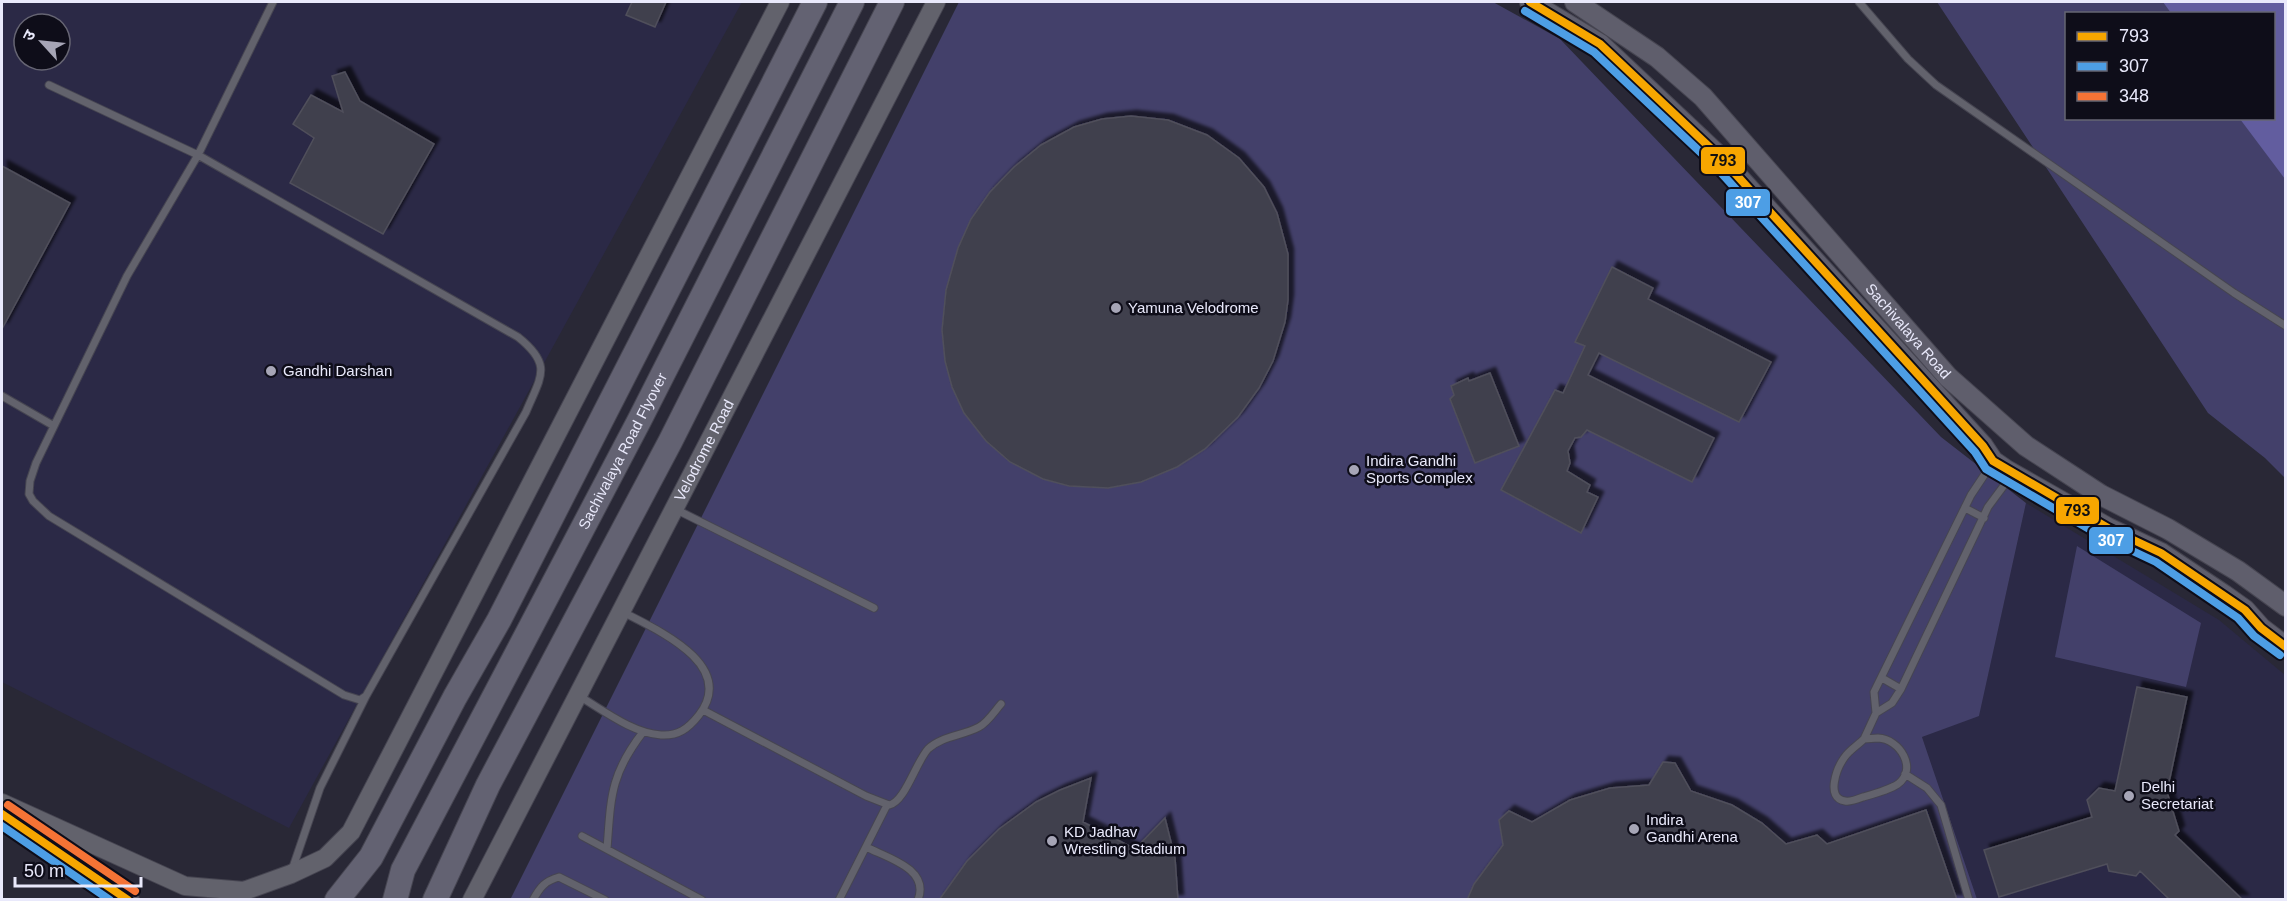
<svg xmlns="http://www.w3.org/2000/svg" width="2287" height="901" font-family="Helvetica,'Noto Sans Devanagari',sans-serif">
<style>
.built{fill:#2b2946;fill-rule:evenodd}
.green{fill:#43406a;fill-rule:evenodd}
.water{fill:#625d9f}
.building{fill:#41414d;stroke:#504f5b;stroke-width:1.5;filter:url(#shadow)}
.lines{fill:none;stroke-linecap:round;stroke-linejoin:round}
.service-casing{stroke:#464551;stroke-width:9}
.tertiary-casing{stroke:#464551;stroke-width:20}
.secondary-casing{stroke:#464551;stroke-width:22}
.trunk-casing{stroke:#464551;stroke-width:26}
.service{stroke:#62626c;stroke-width:7}
.tertiary{stroke:#62626c;stroke-width:18}
.secondary{stroke:#5f5e6c;stroke-width:20}
.trunk{stroke:#636272;stroke-width:24}
.bus-1-casing{stroke:#0e0d19;stroke-width:12}
.bus-2-casing{stroke:#0e0d19;stroke-width:12}
.bus-3-casing{stroke:#0e0d19;stroke-width:12}
.bus-1{stroke:#f7a600;stroke-width:8}
.bus-2{stroke:#4d9ee5;stroke-width:8}
.bus-3{stroke:#f57335;stroke-width:8}
.poi-dot{fill:#a6a5b6;stroke:#0e0d19;stroke-width:2}
.labels{text-anchor:middle;stroke-width:5;stroke-linejoin:round;paint-order:stroke}
.poi-label{font-size:15px;fill:#e9e9fb;stroke:#0e0d19;text-anchor:start}
.street-label{font-size:15px;fill:#e9e9fb;stroke:#0e0d19}
.line-badge{stroke:#0e0d19;stroke-width:2}
.badge-label{font-size:16px;text-anchor:middle;font-weight:bold;fill:#fff}
.pale-badge-label{font-size:16px;text-anchor:middle;font-weight:bold;fill:#111}
</style>
<defs>
<filter id="shadow"><feDropShadow dx="5.5" dy="-5.5" stdDeviation="1.5" flood-color="#0009"/></filter>
</defs>
<rect width="100%" height="100%" fill="#292836"/>
<path class="built" d="M2,2H742L289,828L2,682ZM24,24H60V60H24Z
M2026,503L2219,620L2285,675V899H2243L2175,835L2179,831L2165,801L2187,697L2137,687L2115,791L2099,788L2087,800L2092,817L1984,851L1999,897L2107,864L2109,871L2136,876L2140,871L2170,899H1977L1922,737L1979,715Z"/>
<path class="green" d="M959,2H1493L1560,39L1941,437L2026,503L1979,716L1922,737L1977,899L510,900Z
M1937,2H2285V478L2265,458L2208,413ZM2066,14H2274V118H2066Z
M2077,546L2201,623L2186,687L2055,657Z"/>
<path class="water" d="M2163,2H2285V179L2240,119L2274,118V14L2171,13Z"/>
<path class="building" d="M632,2H666L655,27L626,15Z
M345,72L360,101L434,144L383,234L290,183L314,138L293,124L311,95L343,112L332,76Z
M1131,116L1168,120L1207,135L1239,158L1264,187L1277,213L1288,254V300L1285,322L1273,361L1259,388L1238,417L1205,449L1177,467L1141,482L1108,488L1069,486L1043,479L1010,462L986,441L964,413L952,387L945,361L942,330L946,290L958,248L971,219L990,192L1014,167L1041,145L1074,127L1102,119Z
M2,166L70,203L2,329Z
M1612,267L1653,288L1648,299L1771,362L1739,422L1599,353L1588,375L1714,438L1692,482L1587,430L1581,437L1575,438L1568,451L1570,463L1567,471L1590,485L1587,492L1598,497L1581,533L1501,490L1555,390L1563,393L1585,346L1575,342Z
M1490,373L1519,446L1475,463L1450,399L1454,395L1451,386L1468,378L1469,381Z
M2137,687L2187,697L2167,792L2179,831L2175,835L2243,900H2170L2140,871L2136,876L2109,871L2107,864L1999,897L1984,850L2092,817L2087,800L2099,788L2115,791Z
M1663,762L1675,763L1691,791L1732,805L1762,823L1786,844L1817,835L1827,844L1926,810L1957,900H1467L1474,884L1503,845L1499,820L1509,811L1532,822L1570,800L1610,788L1649,785Z
M1091,778L1083,822L1135,849L1165,818L1175,858L1178,900H939L967,861L999,829L1036,802L1060,790Z"/>
<g class="lines">
<g class="service-casing">
<path id="service" d="M1859,2L1908,59L1936,85L2234,293L2286,326
M49,85L198,155L518,337C553,365 541,376 526,412L366,696L360,700L344,695L49,516L33,501L29,494L30,481L36,463L127,276L198,155L273,2
M2,396L54,426
M1993,462L1971,495L1874,692L1876,713L1892,703L1901,689L1988,507L2011,476
M1965,508L1984,518
M675,509L874,608
M1882,678L1901,689
M579,696C603,710 632,733 661,735C678,736 688,729 699,715C738,664 655,629 621,611
M703,710L866,796L889,805C905,802 916,762 928,749C942,736 962,736 979,727C988,722 994,712 1001,704
M1878,738C1900,739 1918,769 1898,784C1889,790 1874,794 1863,797C1858,799 1851,802 1845,801C1825,798 1837,768 1844,758C1849,750 1858,745 1864,739Z
M1864,739L1876,713
M1905,774L1927,788L1941,805L1969,900
M582,836L702,900
M866,847C888,858 930,869 918,900
M607,849C611,797 610,775 643,732
M292,870L320,788L366,696
M533,900C540,887 545,881 559,877L605,900
M839,900L887,805"/>
</g>
<g class="tertiary-casing">
<g id="tertiary">
<path d="M2,803L185,886L244,891L291,874L325,858L351,832L780,2"/>
<path id="s1" d="M472,900L936,2"/>
</g>
</g>
<g class="secondary-casing">
<g id="secondary">
<path d="M1530,2L1600,44L1721,158L1983,446L1993,461L2006,470L2108,528L2161,553L2224,595L2245,610L2261,628L2286,647"/>
<path id="s2" d="M1575,2L1657,57L1703,97L1948,377L2026,446L2101,495L2168,529L2238,571L2286,606"/>
<path d="M2,814L129,900"/>
</g>
</g>
<g class="trunk-casing">
<g id="trunk">
<path d="M337,900L371,857L455,697L499,620L815,2"/>
<path id="s3" d="M395,900L403,870L639,421L852,2"/>
<path d="M435,900L488,785L670,442L892,2"/>
</g>
</g>
<use href="#service" class="service"/>
<use href="#tertiary" class="tertiary"/>
<use href="#secondary" class="secondary"/>
<use href="#trunk" class="trunk"/>
<g class="bus-1-casing">
<path id="bus-1" d="M1530,2L1600,44L1721,158L1983,446L1993,461L2108,528L2161,553L2245,610L2261,628L2286,647
M2,814L128,900"/>
</g>
<g class="bus-2-casing">
<path id="bus-2" d="M1525,11L1594,52L1714,165L1975,452L1986,469L2103,537L2156,562L2238,618L2254,636L2280,655
M2,826L110,900"/>
</g>
<g class="bus-3-casing">
<path id="bus-3" d="M8,805L135,891"/>
</g>
<use href="#bus-1" class="bus-1"/>
<use href="#bus-2" class="bus-2"/>
<use href="#bus-3" class="bus-3"/>
</g>
<g class="poi-dot">
<circle cx="1116" cy="308" r="6"/>
<circle cx="271" cy="371" r="6"/>
<circle cx="1354" cy="470" r="6"/>
<circle cx="2129" cy="796" r="6"/>
<circle cx="1634" cy="829" r="6"/>
<circle cx="1052" cy="841" r="6"/>
</g>
<g class="labels">
<g class="poi-label">
<text x="1128" y="313">Yamuna Velodrome</text>
<text x="283" y="376">Gandhi Darshan</text>
<text x="1366" y="466">Indira Gandhi<tspan x="1366" dy="17">Sports Complex</tspan></text>
<text x="2141" y="792">Delhi<tspan x="2141" dy="17">Secretariat</tspan></text>
<text x="1646" y="825">Indira<tspan x="1646" dy="17">Gandhi Arena</tspan></text>
<text x="1064" y="837">KD Jadhav<tspan x="1064" dy="17">Wrestling Stadium</tspan></text>
</g>
<g class="street-label">
<text dy="5" stroke="none"><textPath href="#s2" startOffset="471">Sachivalaya Road</textPath></text>
<text dy="5" stroke="none"><textPath href="#s1" startOffset="506">Velodrome Road</textPath></text>
<text dy="5" stroke="none"><textPath href="#s3" startOffset="504">Sachivalaya Road Flyover</textPath></text>
</g>
</g>
<g class="line-badge">
<rect x="1700" y="146" width="46" height="29" rx="6" fill="#f7a600"/>
<rect x="1725" y="188" width="46" height="29" rx="6" fill="#4d9ee5"/>
<rect x="2055" y="496" width="45" height="29" rx="6" fill="#f7a600"/>
<rect x="2088" y="526" width="46" height="29" rx="6" fill="#4d9ee5"/>
</g>
<g class="badge-label">
<text x="1748" y="208">307</text>
<text x="2111" y="546">307</text>
</g>
<g class="pale-badge-label">
<text x="1723" y="166">793</text>
<text x="2077" y="516">793</text>
</g>
<rect width="2287" height="901" fill="none" stroke="#e9e9fb" stroke-width="6"/>
<rect x="2065" y="12" width="210" height="108" fill="#0e0d19" stroke="#666573" stroke-width="1.5"/>
<rect x="2077" y="32" width="30" height="9" fill="#f7a600" stroke="#666573" stroke-width="1.5"/>
<text x="2119" y="42" font-size="18" fill="#e9e9fb">793</text>
<rect x="2077" y="62" width="30" height="9" fill="#4d9ee5" stroke="#666573" stroke-width="1.5"/>
<text x="2119" y="72" font-size="18" fill="#e9e9fb">307</text>
<rect x="2077" y="92" width="30" height="9" fill="#f57335" stroke="#666573" stroke-width="1.5"/>
<text x="2119" y="102" font-size="18" fill="#e9e9fb">348</text>
<g transform="translate(42 42) rotate(297)"><circle r="28" fill="#0e0d19" stroke="#666573" stroke-width="1.5"/>
<path d="M0-4.5L10 22L0 15L-10 22Z" fill="#a6a5b6"/>
<text y="-9" font-size="16" font-weight="bold" text-anchor="middle" fill="#e9e9fb">उ</text>
</g>
<path d="M15 877v9h126v-9" fill="none" stroke="#e9e9fb" stroke-width="3"/>
<text x="24" y="877" font-size="18" fill="#e9e9fb" stroke="#0e0d19" stroke-width="4.5" paint-order="stroke">50 m</text>
</svg>
